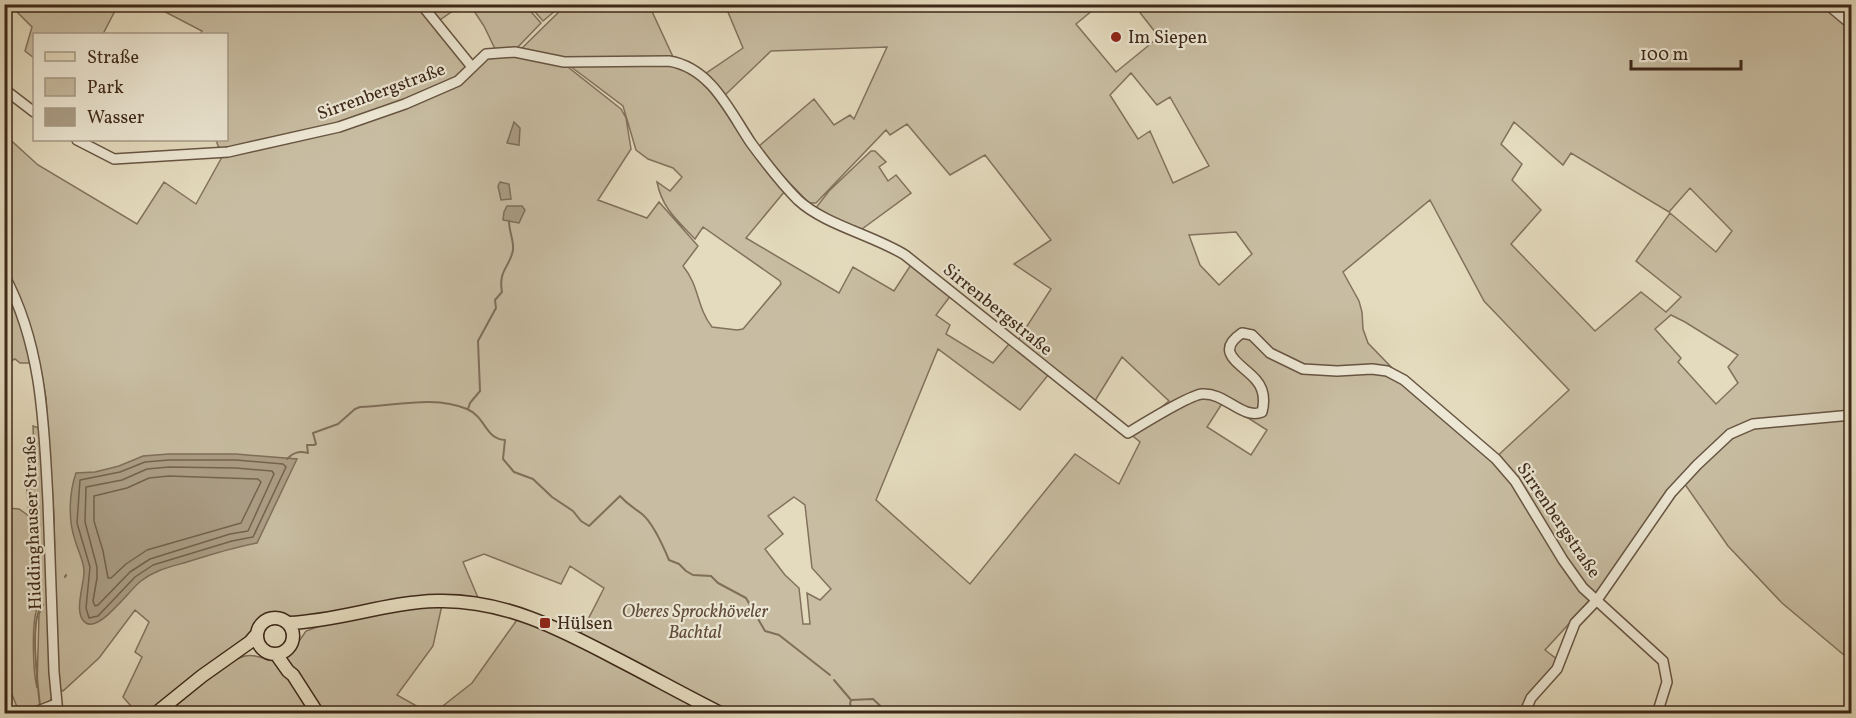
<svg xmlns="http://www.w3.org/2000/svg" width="1856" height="718" font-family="Vollkorn,serif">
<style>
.green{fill:#c8bda2;stroke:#82725d;stroke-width:1.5;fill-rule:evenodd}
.water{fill:#ab9e86;stroke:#7f6f5a;stroke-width:1.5}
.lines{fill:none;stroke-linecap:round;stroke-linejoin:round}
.shore{stroke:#74634f;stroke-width:1.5}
.stream{stroke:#7f6f5a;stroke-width:2}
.minor-casing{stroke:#675542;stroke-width:12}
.major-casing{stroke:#3d2818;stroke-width:15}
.minor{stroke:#ede8d5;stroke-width:9}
.major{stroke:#e4dbbe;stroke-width:12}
.poi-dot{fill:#8f2418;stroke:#ede8d5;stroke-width:2}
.labels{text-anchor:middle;stroke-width:4.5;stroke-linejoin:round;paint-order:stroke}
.poi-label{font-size:18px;fill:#3d2818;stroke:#ede8d5;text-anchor:start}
.street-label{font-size:18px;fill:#3d2818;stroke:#ede8d5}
.park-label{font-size:18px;font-style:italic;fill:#604d3a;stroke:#ede8d5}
</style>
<rect width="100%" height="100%" fill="#e4dbbe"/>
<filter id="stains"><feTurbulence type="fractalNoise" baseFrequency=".00333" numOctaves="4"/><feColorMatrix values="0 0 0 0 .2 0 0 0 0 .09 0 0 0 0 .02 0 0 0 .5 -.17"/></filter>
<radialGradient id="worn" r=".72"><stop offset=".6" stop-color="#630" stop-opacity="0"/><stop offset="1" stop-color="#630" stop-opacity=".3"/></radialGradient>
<path class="green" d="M10,5H118L103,34H34V58L25,51L32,27Z
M152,5H420L471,67L460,82L487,55L514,53L564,64L621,109L626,118L631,149L598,200L647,218L659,202L698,246L683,266C700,287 696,306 712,327L737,330L743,329L781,284L780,281L703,227L695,239C677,220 662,208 657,182L670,191L682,177L673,168L648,159L636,150L623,106L566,63H671L701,79L720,100L750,148L785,191L746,238L839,293L853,267L894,291L912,263L951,295L936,315L950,325L946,334L993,363L1009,344L1049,374L1020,410L938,349L876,500L970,584L1075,454L1119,484L1140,442L1129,433L1169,401L1122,357L1093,404L1018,340L1051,289L1014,264L1051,240L985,155L950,175L907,124L890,135L886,130L816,203H809L781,174L759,146L814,99L834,125L850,115L854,119L887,47L771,51L724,96L705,74L743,48L725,5H1099L1076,24L1116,72L1159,37L1134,5H1822L1852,28L1851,413L1821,422L1851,418V661L1782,603L1728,546L1682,480L1600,590L1545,650L1558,660L1523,713H434L472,683L519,617L577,641L604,588L570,566L561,584L484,554L463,562L479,600L297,620L277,613L264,615L257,620L251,634L199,672L148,713H137L123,697L142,657L135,652L149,622L135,610L99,658L63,691L60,689L57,664L54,516L46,398L41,370L21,302L5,268V135L38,165L137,224L164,182L196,204L222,157L216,140H226V34H200L202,31ZM1131,73L1157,105L1170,97L1209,166L1173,183L1150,131L1138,139L1110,95ZM1514,122L1563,165L1571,153L1669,212L1690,188L1732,231L1716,252L1670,213L1636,261L1681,297L1666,312L1641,292L1595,331L1511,244L1541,210L1512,180L1522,164L1501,144ZM1430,200L1484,301L1569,390L1493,460L1403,382L1390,375L1372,371L1393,369L1368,343L1363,329L1362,312L1359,301L1343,272ZM1236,232L1252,254L1219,285L1200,265L1189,235ZM1671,315L1685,322L1738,355L1728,367L1738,383L1716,404L1678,362L1681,358L1655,329ZM1223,402L1267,430L1251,455L1207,427ZM794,497L805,505L812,568L831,589L820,600L807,593L810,624H803L799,588L785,575L765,549L783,534L768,516Z
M422,5H461L437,22Z
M470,5H525L541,23L515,50L496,51L484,26Z
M529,5H562L543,21Z
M566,5H649L674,59L564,60L519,51Z
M871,151H875L886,162L879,167L888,181L896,175L911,193L862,229L857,228L815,209L829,191Z
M4,282L24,333L31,363H20L15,359L11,361L5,335Z
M33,426L39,428L42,434L53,697C46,707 32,710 19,712L7,682V640H4V515L7,508L19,509L29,516L26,477L35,476ZM43,605L39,614L37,688C33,671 31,621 38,606Z
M442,605L433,646L397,695L429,713L164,714C182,699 225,661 245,656C253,654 261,657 268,660L293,650L306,631L328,623L354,616Z"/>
<path class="water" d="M514,122L520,128L519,145L507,143Z
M500,182L509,184L511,199L501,200L498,186Z
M507,206H522L525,210L519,223L503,220L504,212Z
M169,454H236L297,459L257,543C233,547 210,555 187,562C170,567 155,570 141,581C130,589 100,632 86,623C72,614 85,583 84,570C83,559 78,551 75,540C68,520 69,493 76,473L95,472L119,466L143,456Z"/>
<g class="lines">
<path class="shore" d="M169,460H236L283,464L286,467L253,537L232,541L153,565L135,577L98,616L89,618L86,608L90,567L77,523L80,480L120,472L145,462Z
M169,467L236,468L272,471L274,474L248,531L230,534L150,559L130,572L98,605L95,606L93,601L97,578V567L85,522L86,487L122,480L147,469Z
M169,476L258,479L261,482L241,523L147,550L126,564L111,578H108L103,551L94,521V496L127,488L149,478Z"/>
<path class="stream" d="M468,409L470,403L480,391L478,341L496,308L495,300L502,292C498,270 510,267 513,250C514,240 509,232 509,221
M287,459C294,452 299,451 308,453L307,445H314L316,444L313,433L338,424L355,409L360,407C395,406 434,395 467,409C486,417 485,439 505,440L503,459L514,472L533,479L552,497L573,511L581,521L589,526L620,496C628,505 633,507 642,514C653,523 664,548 669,560L679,564L686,571L693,575L711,576L718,583L746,598L765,631L779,635L830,675
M65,577L66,575
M834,680L851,700L873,699L889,714
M851,700L850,704L855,714
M40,706C38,686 29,619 42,606"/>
<g class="minor-casing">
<path id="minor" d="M421,4L472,67
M1827,4L1852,25
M4,89L34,112
M77,140L114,159L228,152L339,127L405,104L458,81L486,54L515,52L564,62L669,61C711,68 729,110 751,143C765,162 781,183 798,200C825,225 873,235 905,255L1128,433C1141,425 1190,395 1202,394C1225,392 1242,420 1262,412C1265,400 1264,389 1256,380C1244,365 1212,353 1242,333L1252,335L1270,353L1303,369L1337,371L1372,369L1387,371L1404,380L1496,459L1515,481L1563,560L1583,588L1663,661L1667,682L1657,714
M4,275C42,345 44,424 48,502C50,559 52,615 54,672L58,714
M1525,712L1531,698L1557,669L1575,623L1597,600L1671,493L1697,465L1730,434L1753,424L1852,415
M30,714L56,704"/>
</g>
<g class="major-casing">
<path id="major" d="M257 636a18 18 0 1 1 36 0a18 18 0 1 1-36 0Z
M289,623C339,621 387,602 437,601C503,599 560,629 617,659C652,677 686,696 722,714
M276,654L288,671L293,675L318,714
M155,714L202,676L250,642L257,634"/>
</g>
<use href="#minor" class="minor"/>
<use href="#major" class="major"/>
</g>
<g class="poi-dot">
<circle cx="1116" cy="37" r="6"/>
<rect x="539" y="617" width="12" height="12" rx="3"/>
</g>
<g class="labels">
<g class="poi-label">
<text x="1128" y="43">Im Siepen</text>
<text x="557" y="629">Hülsen</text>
</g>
<g class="street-label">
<text transform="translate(381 91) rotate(-20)" y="6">Sirrenbergstraße</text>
<text transform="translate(998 309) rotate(39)" y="6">Sirrenbergstraße</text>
<text transform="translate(1559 520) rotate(56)" y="6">Sirrenbergstraße</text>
<text transform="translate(32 523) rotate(-92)" y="6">Hiddinghauser Straße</text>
</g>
<g class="park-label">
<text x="695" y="617">Oberes Sprockhöveler<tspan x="695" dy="21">Bachtal</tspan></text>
</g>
</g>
<rect width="1856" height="718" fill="none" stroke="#e4dbbe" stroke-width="24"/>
<rect x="6" y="6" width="1844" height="706" fill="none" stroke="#3d2818" stroke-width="3"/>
<rect x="12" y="12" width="1832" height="694" fill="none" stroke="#3d2818" stroke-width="1.5"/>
<rect x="33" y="33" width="195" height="108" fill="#ede8d5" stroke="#a79b89" stroke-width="1.5"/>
<rect x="45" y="52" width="30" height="9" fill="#e4dbbe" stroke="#a79b89" stroke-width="1.5"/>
<text x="87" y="63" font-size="18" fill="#3d2818">Straße</text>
<rect x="45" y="78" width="30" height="18" fill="#c8bda2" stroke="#a79b89" stroke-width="1.5"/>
<text x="87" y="93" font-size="18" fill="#3d2818">Park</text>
<rect x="45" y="108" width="30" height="18" fill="#ab9e86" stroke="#a79b89" stroke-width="1.5"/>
<text x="87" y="123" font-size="18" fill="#3d2818">Wasser</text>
<path d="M1631 60v9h110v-9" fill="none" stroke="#3d2818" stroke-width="3"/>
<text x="1640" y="60" font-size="18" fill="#3d2818" stroke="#ede8d5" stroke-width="4.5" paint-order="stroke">100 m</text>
<rect width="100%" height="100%" filter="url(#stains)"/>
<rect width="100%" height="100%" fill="url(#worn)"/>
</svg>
